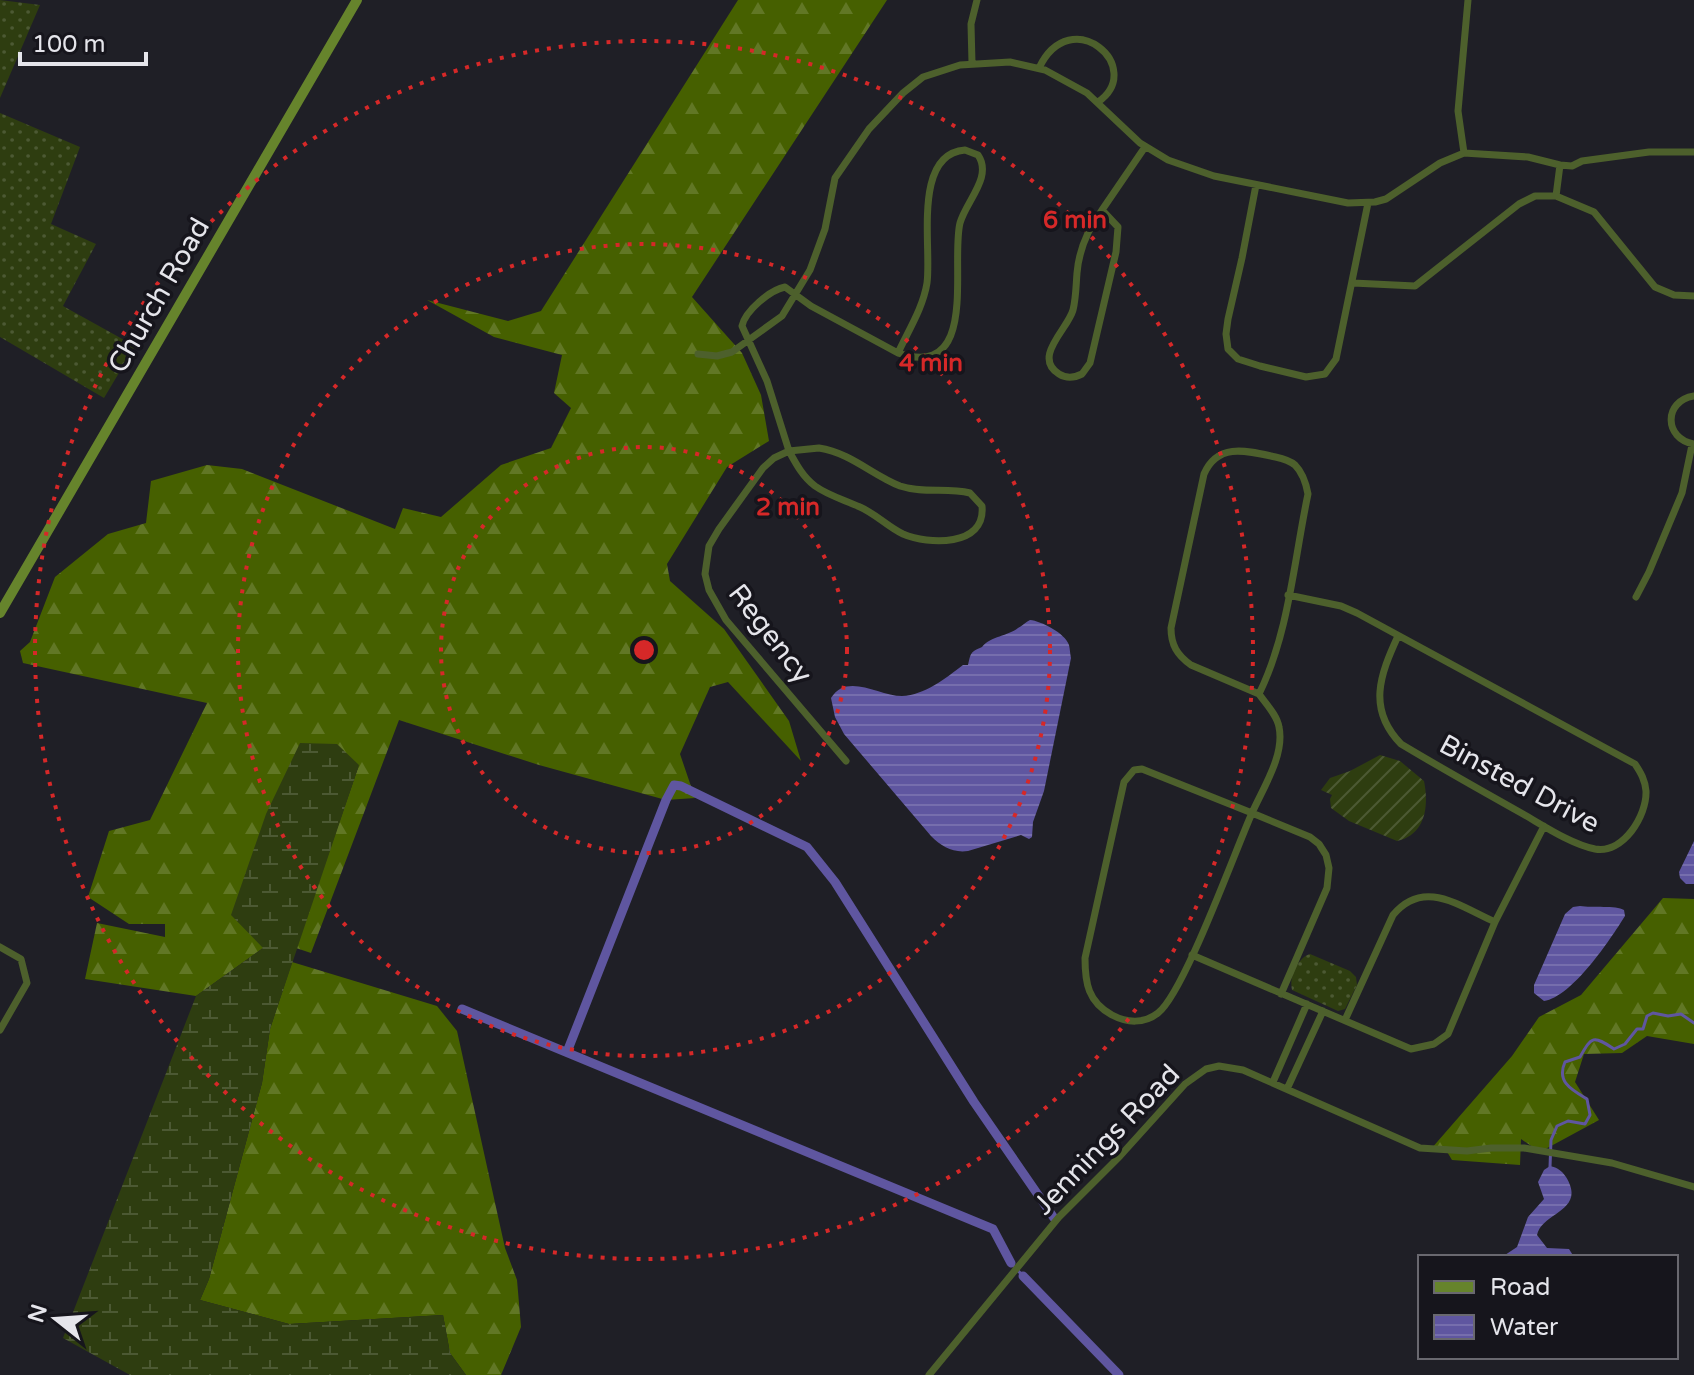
<svg xmlns="http://www.w3.org/2000/svg" width="1694" height="1375" font-family="'Varela Round',sans-serif">
<style>
.grass{fill:url(#grass-dots)}
.forest{fill:url(#forest-firs)}
.wetland{fill:url(#wetland-marsh)}
.garden{fill:url(#garden-furrows)}
.water{fill:url(#water-rules)}
.lines{fill:none;stroke-linecap:round;stroke-linejoin:round}
.stream{stroke:#5f56a0;stroke-width:3}
.canal{stroke:#5f56a0;stroke-width:9}
.street{stroke:#4d602c;stroke-width:7}
.secondary{stroke:#66842c;stroke-width:10}
.ring{fill:none;stroke:#d62828;stroke-width:4;stroke-dasharray:4 8}
.labels{text-anchor:middle;stroke-width:7;stroke-linejoin:round;paint-order:stroke}
.street-label{font-size:28px;fill:#e5e5eb;stroke:#16151c}
.centre{fill:#d62828;stroke:#16151c;stroke-width:4}
.ring-label{font-size:24px;text-anchor:middle;font-weight:bold;fill:#d62828;stroke:#16151c;stroke-width:7;stroke-linejoin:round;paint-order:stroke}
</style>
<defs>
<pattern id="grass-dots" width="8" height="8" patternUnits="userSpaceOnUse" patternTransform="scale(2)"><rect width="8" height="8" fill="#2e3d10"/><path d="M2 2h.1M6 6h.1" fill="none" stroke="#4c5933" stroke-width="1.8" stroke-linecap="round"/></pattern>
<pattern id="forest-firs" width="22" height="20" patternUnits="userSpaceOnUse" patternTransform="scale(2)"><rect width="22" height="20" fill="#466000"/><path d="M5 1l3.5 6h-7zM16 11l3.5 6h-7z" fill="#617725"/></pattern>
<pattern id="wetland-marsh" width="20" height="14" patternUnits="userSpaceOnUse" patternTransform="scale(2)"><rect width="20" height="14" fill="#2e3d10"/><path d="M1 5h8M5 5V1M11 12h8M15 12V8" fill="none" stroke="#4c5933"/></pattern>
<pattern id="garden-furrows" width="10" height="10" patternUnits="userSpaceOnUse" patternTransform="scale(2)"><rect width="10" height="10" fill="#2e3d10"/><path d="M-1 1l2-2M0 10L10 0M9 11l2-2" fill="none" stroke="#4c5933"/></pattern>
<pattern id="water-rules" width="6" height="5" patternUnits="userSpaceOnUse" patternTransform="scale(2)"><rect width="6" height="5" fill="#5f56a0"/><path d="M0 2.5h6" fill="none" stroke="#766ead"/></pattern>
</defs>
<rect width="100%" height="100%" fill="#1f1f26"/>
<path class="grass" d="M0,0L40,5L0,98Z
M0,113L80,147L51,224L96,244L63,306L135,346L104,398L0,337Z
M1310,954L1350,971L1356,977L1357,985L1345,1009L1338,1011L1292,990C1289,978 1297,958 1310,954Z"/>
<path class="forest" d="M738,0H887L692,297L742,353L761,395L769,441L727,467L667,564L670,581L724,629L789,721L801,761L728,682L710,687L680,754L695,798L666,800L539,765L399,720L311,953L296,948L359,765L263,948L196,996L85,979L97,923L165,937V924H129L88,897L109,831L150,820L207,703L23,663L20,651L30,642L55,577L108,534L146,523L151,481L207,465L242,469L395,529L403,508L441,517L501,465L551,448L571,408L554,393L562,355L494,337L427,300L508,321L541,311Z
M1663,898L1694,899V1044L1647,1036L1622,1053L1584,1054L1575,1082L1599,1120L1540,1152L1521,1139L1520,1165L1452,1160L1446,1150L1431,1149L1512,1056L1539,1017L1581,995Z
M292,962L437,1006L457,1031L505,1248L517,1280L521,1327L501,1375H466L450,1353L443,1315L289,1324L200,1300L209,1279L262,1083L270,1029Z"/>
<path class="wetland" d="M300,743L337,744L359,765L270,1029L262,1083L209,1279L200,1300L289,1324L443,1315L450,1353L466,1375H130L63,1338L196,996L263,948L231,915L266,814Z"/>
<path class="garden" d="M1380,755L1400,761L1424,781C1429,805 1426,835 1397,841L1349,821L1331,808L1330,799L1332,795L1321,790L1330,778L1350,771Z"/>
<path class="water" d="M1030,620C1041,621 1065,633 1069,645C1070,649 1070,654 1071,658L1044,791L1033,822L1032,837L1029,839L1021,835L968,851C953,853 942,847 931,836L844,734L835,717L831,698C847,672 879,696 902,696C925,695 946,678 963,665H968C971,653 970,652 982,647C991,636 1008,636 1018,628C1022,626 1026,622 1030,620Z
M1694,841V884H1686L1680,878L1679,872Z
M1580,906C1592,908 1616,905 1624,910L1625,916C1610,940 1572,997 1544,1001L1534,993V985L1565,914L1573,907Z
M1550,1166C1558,1168 1561,1170 1566,1177C1587,1211 1542,1212 1537,1235L1547,1248L1569,1249L1574,1257H1502L1517,1247L1528,1217L1544,1199L1538,1182L1544,1170Z"/>
<g class="lines">
<path class="stream" d="M1550,1167L1551,1140L1557,1126L1568,1121L1585,1124L1590,1115L1587,1099C1572,1090 1556,1082 1565,1062L1580,1057C1592,1036 1593,1035 1614,1049L1625,1044L1637,1029H1643L1647,1016L1653,1013L1668,1016L1681,1014L1694,1023
M1011,1263L1023,1276"/>
<path class="canal" d="M462,1009L993,1229L1011,1263
M567,1052L666,800L674,785L681,786L807,847L835,882L974,1102L1054,1218
M1023,1276L1119,1375"/>
<path class="street" d="M972,63L971,24L977,0
M1039,68C1071,1 1147,68 1098,102
M965,150L978,155C993,177 966,201 960,223C950,263 980,381 898,353C908,331 923,308 927,283C932,248 912,154 965,150Z
M1464,153L1458,111L1468,0
M1256,185L1242,258L1228,319L1226,334L1228,349L1238,359L1260,366L1306,377L1325,374L1336,359L1368,203
M1556,196L1560,165
M1102,210L1118,227L1116,252L1090,363L1082,374C1074,378 1067,379 1059,374C1032,357 1068,329 1073,310C1076,298 1076,285 1077,273C1079,249 1088,229 1102,210Z
M1102,210L1145,147
M1353,283L1415,286L1519,204L1535,196H1556L1594,212L1655,287L1674,295L1694,296
M698,354L717,356L732,352L782,316L810,270L825,229L835,178L869,129L903,93L923,77L960,65L1010,62L1045,70L1087,93L1140,143L1168,160L1214,176L1348,203L1375,202L1386,199L1440,163L1464,153L1528,157L1560,165L1572,166L1582,161L1649,152H1694
M1694,396C1663,401 1664,439 1694,444
M819,448C851,453 872,475 900,486C924,494 947,487 970,493L982,506C986,547 928,545 903,534C888,527 876,514 860,507C845,500 829,496 815,486C803,477 796,464 789,451Z
M1288,595L1341,606L1357,613L1635,764C1641,773 1645,780 1646,791C1647,816 1623,854 1595,849C1571,844 1544,826 1523,814C1482,791 1441,768 1401,744C1367,709 1380,675 1398,636
M1636,597L1649,572L1682,493L1692,445
M1259,694L1191,665C1177,655 1171,645 1171,628L1204,474C1217,444 1244,450 1271,456C1279,458 1288,459 1295,465C1303,473 1306,483 1308,494C1294,560 1289,633 1259,694C1266,704 1277,715 1279,727C1285,755 1263,788 1252,813L1310,837L1319,844L1326,855L1329,868L1327,888L1281,994
M846,761L726,620L709,590L705,574L709,546L719,529L763,468L774,458L789,451L767,381L742,326C745,311 770,290 785,287L811,306L898,353
M1142,769L1252,813C1235,851 1184,993 1158,1013C1144,1024 1127,1023 1112,1015C1088,1002 1085,983 1085,958L1124,782L1134,770Z
M0,947L21,959L27,983L0,1030
M1192,955L1411,1049L1434,1044L1448,1034L1495,922L1544,826
M1345,1020L1393,915C1424,878 1459,906 1495,922
M1273,1082L1307,1004
M1287,1089L1323,1011
M929,1375L1059,1217L1120,1156L1185,1084L1206,1069L1219,1066L1243,1070L1420,1148L1467,1151L1491,1148H1524L1612,1163L1694,1187"/>
<path class="secondary" d="M0,613L357,0"/>
</g>
<g class="ring">
<circle cx="644" cy="650" r="203"/>
<circle cx="644" cy="650" r="406"/>
<circle cx="644" cy="650" r="609"/>
</g>
<g class="labels">
<g class="street-label">
<text transform="translate(158 295) rotate(-60)" y="10">Church Road</text>
<text transform="translate(771 633) rotate(52)" y="10">Regency</text>
<text transform="translate(1520 783) rotate(28)" y="10">Binsted Drive</text>
<text transform="translate(1106 1139) rotate(-46)" y="10">Jennings Road</text>
</g>
</g>
<circle cx="644" cy="650" r="12" class="centre"/>
<g class="ring-label">
<text x="1075" y="228">6 min</text>
<text x="931" y="371">4 min</text>
<text x="788" y="515">2 min</text>
</g>
<rect x="1418" y="1255" width="260" height="104" fill="#16151c" stroke="#69686f" stroke-width="2"/>
<rect x="1434" y="1281" width="40" height="12" fill="#66842c" stroke="#69686f" stroke-width="2"/>
<text x="1490" y="1295" font-size="24" fill="#e5e5eb">Road</text>
<rect x="1434" y="1315" width="40" height="24" fill="url(#water-rules)" stroke="#69686f" stroke-width="2"/>
<text x="1490" y="1335" font-size="24" fill="#e5e5eb">Water</text>
<g transform="translate(56 1319) rotate(287)" stroke="#16151c" stroke-width="6" paint-order="stroke">
<path d="M0-6L14 30L0 20L-14 30Z" fill="#e5e5eb"/>
<text y="-12" font-size="22" font-weight="bold" text-anchor="middle" fill="#e5e5eb">N</text>
</g>
<path d="M20 52v12h126v-12" fill="none" stroke="#e5e5eb" stroke-width="4"/>
<text x="32" y="52" font-size="24" fill="#e5e5eb" stroke="#16151c" stroke-width="6" paint-order="stroke">100 m</text>
</svg>
